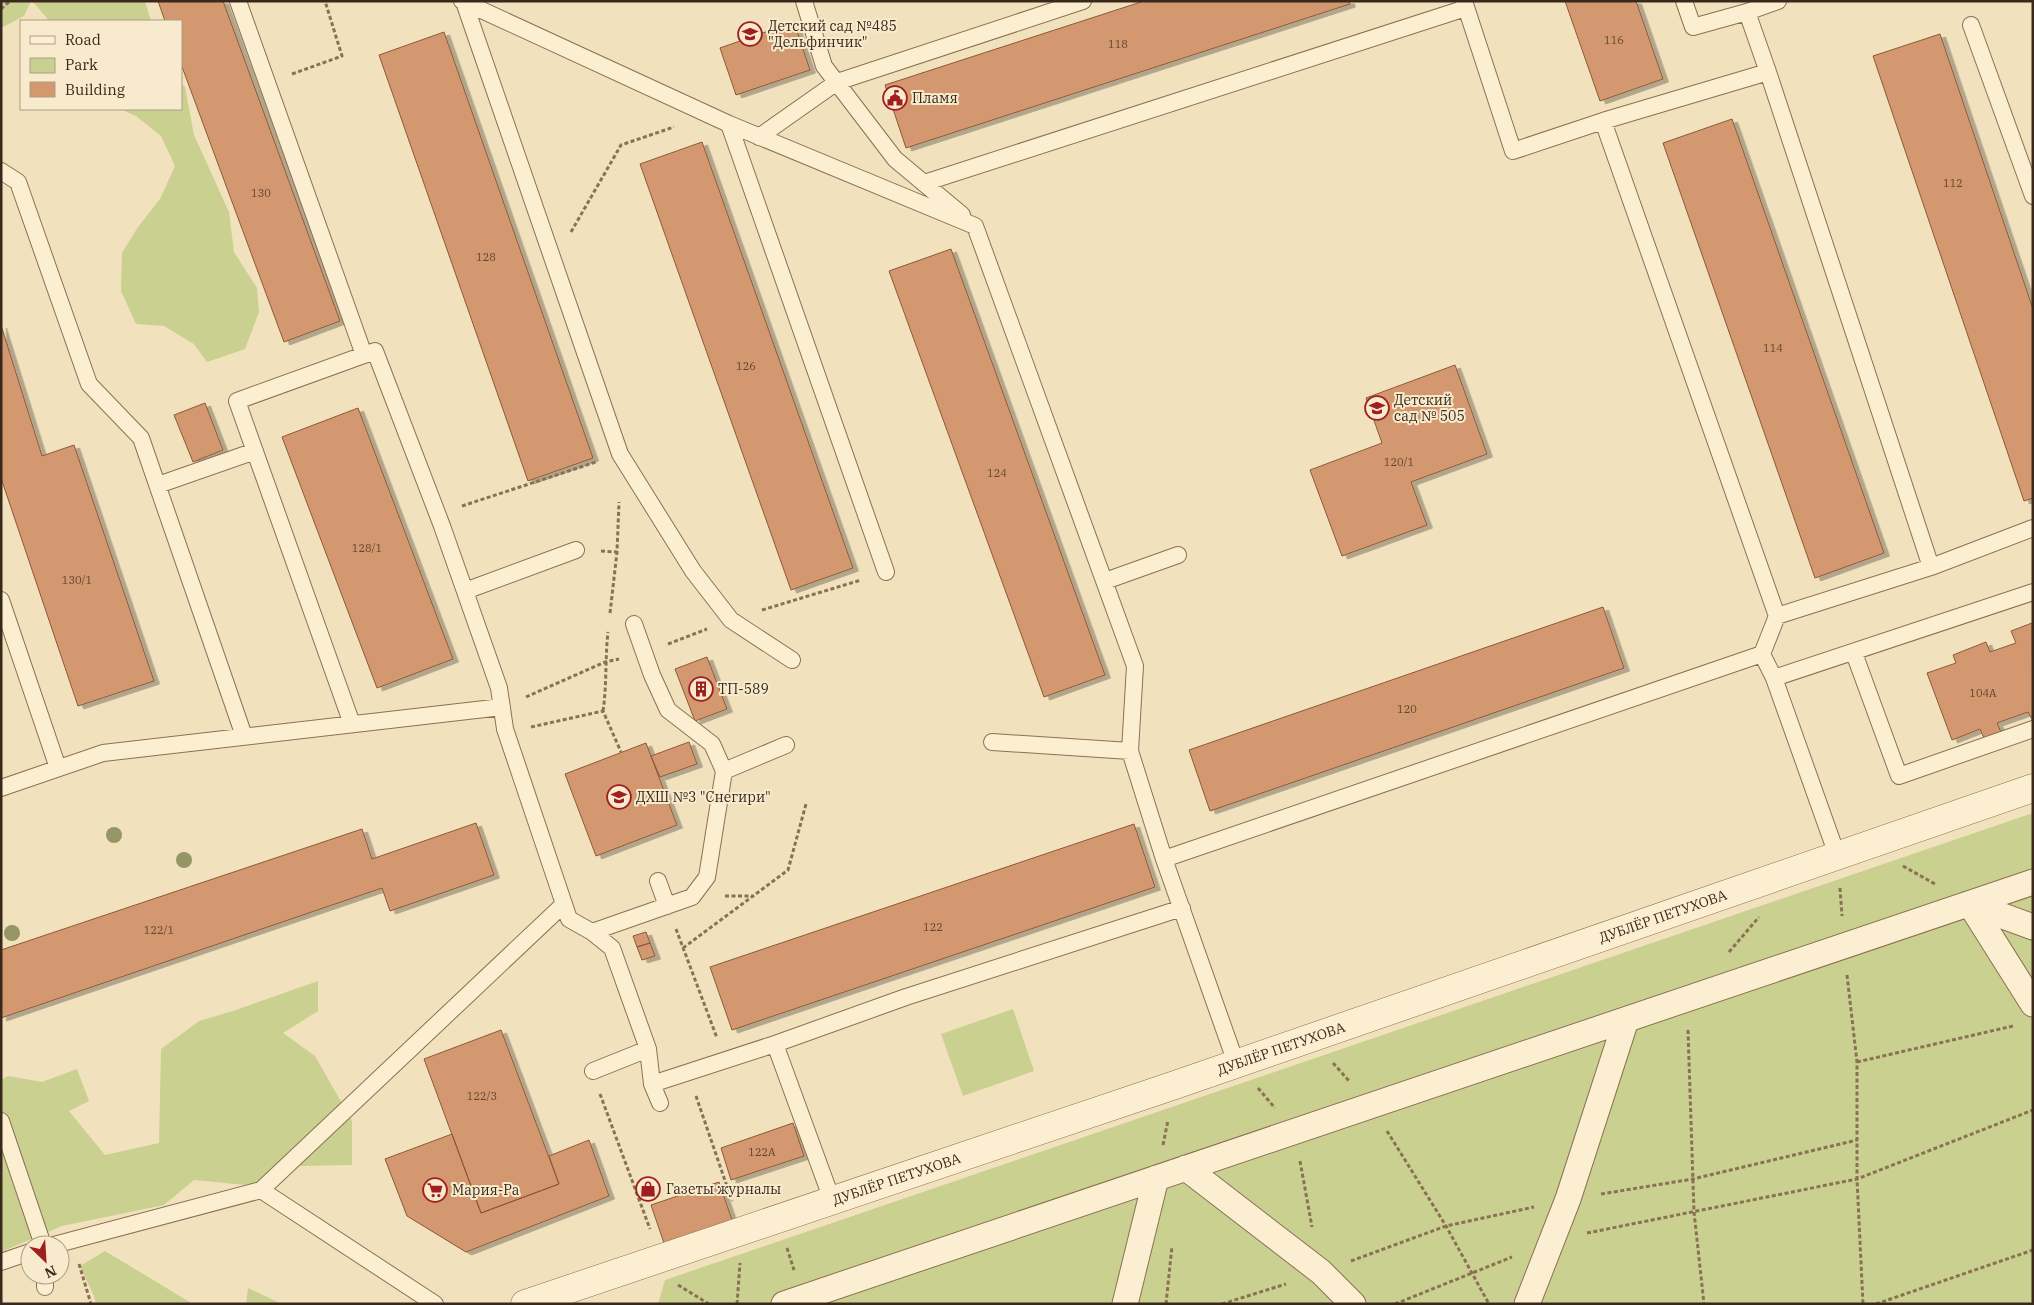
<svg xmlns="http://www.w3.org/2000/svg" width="2034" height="1305" font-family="'IBM Plex Serif',serif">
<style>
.green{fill:#cad090}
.building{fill:#d4986f;stroke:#8c5938;filter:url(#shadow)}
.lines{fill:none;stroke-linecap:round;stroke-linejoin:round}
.service-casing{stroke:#8b7154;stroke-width:18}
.pedestrian-casing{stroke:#8b7154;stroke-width:27}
.minor-casing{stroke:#8b7154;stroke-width:29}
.path{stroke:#8b7154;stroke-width:3;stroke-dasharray:4 2.5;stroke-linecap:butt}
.service{stroke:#fceed0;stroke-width:16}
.pedestrian{stroke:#fceed0;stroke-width:25}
.minor{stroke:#fceed0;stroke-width:28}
.tram{stroke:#39291b;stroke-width:1}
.tree{fill:#969566}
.labels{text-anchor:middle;stroke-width:4;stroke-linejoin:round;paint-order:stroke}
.number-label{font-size:11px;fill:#604530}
.poi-label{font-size:14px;fill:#39291b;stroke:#f8ebcd;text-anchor:start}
.street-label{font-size:14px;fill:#39291b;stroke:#f8ebcd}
</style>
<defs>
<filter id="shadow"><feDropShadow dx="5.5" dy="3" stdDeviation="0" flood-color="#0004"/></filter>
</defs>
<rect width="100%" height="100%" fill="#f2e1bd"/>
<path class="green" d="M1,1H31L24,16L1,28Z
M32,1H145L151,21H48L47,18Z
M181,83L185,87L194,135L229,212L234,252L257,288L259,312L245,349L207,362L194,344L164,326L136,324L121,291L122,253L138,227L160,199L175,166L161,136L136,116L120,109H181Z
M2033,813V1304H658L665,1280Z
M318,981V1011L283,1033L315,1056L352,1121V1165L299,1166L275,1188L194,1180L164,1205L62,1226L1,1252V1080L8,1076L42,1082L77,1069L89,1101L69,1111L105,1155L159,1143L161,1049L199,1021L233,1011Z
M1013,1009L1034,1071L963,1096L941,1034Z
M105,1251L193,1304H96L94,1296L80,1266Z
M248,1288L282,1304H246Z"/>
<path class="building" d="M158,1H223L340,321L284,342L181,64V21H165Z
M1144,1H1349L1350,4L906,148L885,85Z
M1565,1H1636L1663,79L1600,101Z
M794,22L810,70L736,95L720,48Z
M444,32L593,458L528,481L379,55Z
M1940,34L2033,309V498L2024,501L1873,56Z
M1732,119L1884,553L1815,578L1663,143Z
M702,142L853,568L791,590L640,164Z
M951,249L1105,675L1044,697L889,271Z
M1,325L42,456L74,445L154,681L78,706L1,478Z
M1455,365L1487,454L1411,482L1427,525L1342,556L1310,470L1382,443L1366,398Z
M205,403L223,450L193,462L174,415Z
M358,408L453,659L377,688L282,437Z
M1603,607L1624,668L1210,811L1189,750Z
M2032,623L2033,721L2028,712L1997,723L2001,732L1984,738L1980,729L1952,740L1927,673L1956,663L1953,655L1986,642L1990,652L2016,643L2011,631Z
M707,657L727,709L695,721L675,669Z
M689,742L697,764L660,777L651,756Z
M646,743L677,825L596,856L565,774Z
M476,823L494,875L390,911L382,888L1,1018V950L362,829L372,859Z
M1134,824L1155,887L732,1030L710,967Z
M646,932L650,943L637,947L633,936Z
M650,943L655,956L642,960L637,947Z
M501,1030L559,1184L481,1213L424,1059Z
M793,1123L804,1156L731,1180L721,1148Z
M452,1134L481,1213L559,1184L549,1156L589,1140L609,1196L466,1252L407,1216L385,1159Z
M719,1182L732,1220L664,1243L651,1205Z"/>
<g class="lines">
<g class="service-casing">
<path id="service" d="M238,1L364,355
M462,1L729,124L975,226L1135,666L1130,751
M804,1L824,66L895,159L962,215
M1464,1L1513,151L1603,121L1768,72L1931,567
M1684,1L1693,27L1747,12
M464,2L620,454L693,571L731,620L792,660
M1971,25L2033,196
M1768,72L1747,12L1778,1
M1603,121L1777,616
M729,124L886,572
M759,137L837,82L1083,1
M1,171L18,182L89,384L141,438L244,736
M924,183L1466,8
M158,485L255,451
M1105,581L1178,555
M465,591L576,550
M1,600L58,768
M634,624L652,675L668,710L712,744L724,771
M1854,653L1899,776L2033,729
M1762,654L1777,616L1931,567L2033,528
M1774,678L2033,592
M352,724L237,401L375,351L442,526L499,688L505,729L569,919L592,932L612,948L648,1049L593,1071
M992,742L1130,751L1164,859L1236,1063
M1,788L103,753L502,707
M1164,859L1762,654L1774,678L1837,855
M658,881L667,906
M592,932L692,897L707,877L724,771L786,745
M775,1044L832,1200
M648,1049L652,1084L660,1103
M652,1084L775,1044L906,997L1182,908
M1,1121L43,1245
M261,1190L564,904
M54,1245L261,1190L435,1304
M1,1262L30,1252
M45,1275V1287"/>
</g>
<g class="pedestrian-casing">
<path id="pedestrian" d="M1970,904L2033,1004
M1970,904L2033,927
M1186,1168L1321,1272L1353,1304
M784,1304L2033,882
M1125,1304L1156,1178
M1527,1304L1568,1199L1626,1020"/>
</g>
<g class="minor-casing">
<g id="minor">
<path id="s1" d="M525,1304L1175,1085L2033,788"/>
</g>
</g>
<path class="path" d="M1,9L10,1
M292,74L342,56L325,1
M571,232L621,145L674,127
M462,506L596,462
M601,551L617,552
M762,610L861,580
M610,613L617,552L619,502
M668,644L707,629
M526,697L605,662L619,659
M603,711C607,685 605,658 608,632
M531,727L603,711L621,752
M1903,866L1935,884
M1840,888L1842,916
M725,896H752
M676,929L717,1038
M683,948L788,870L806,804
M1729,952L1759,917
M1847,975L1857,1062V1179L1863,1304
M1688,1030L1694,1212L1704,1304
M1857,1062L2013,1026
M1333,1063L1350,1082
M1258,1088L1275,1108
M600,1094L650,1229
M696,1096L732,1201
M1387,1131L1446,1226L1489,1304
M1163,1145L1168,1120
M1300,1161L1312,1227
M1601,1194L1693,1179L1857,1140
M1587,1233L1857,1179L2033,1110
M787,1248L794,1270
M1351,1261L1446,1226L1534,1207
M79,1264L91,1304
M678,1285L709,1304
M737,1304L740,1263
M1166,1304L1172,1246
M1222,1304L1286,1284
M1395,1304L1512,1257
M1876,1304L2033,1250"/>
<use href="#service" class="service"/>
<use href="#pedestrian" class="pedestrian"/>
<use href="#minor" class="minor"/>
<path class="tram" d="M2031,1304L2033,1303"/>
</g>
<g class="tree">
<circle cx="114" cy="835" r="8"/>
<circle cx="184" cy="860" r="8"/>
<circle cx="12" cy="933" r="8"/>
</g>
<defs>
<g id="school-ring" transform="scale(1.25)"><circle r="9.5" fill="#f8ebcd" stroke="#9f1f21" stroke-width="1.5"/><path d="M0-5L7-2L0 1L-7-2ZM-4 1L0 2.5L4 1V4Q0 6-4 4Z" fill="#9f1f21"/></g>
<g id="civic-ring" transform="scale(1.25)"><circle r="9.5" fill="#f8ebcd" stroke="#9f1f21" stroke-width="1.5"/><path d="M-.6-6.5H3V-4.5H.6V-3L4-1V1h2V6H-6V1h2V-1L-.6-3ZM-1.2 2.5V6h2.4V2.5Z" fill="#9f1f21"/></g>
<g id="building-ring" transform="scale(1.25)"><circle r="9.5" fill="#f8ebcd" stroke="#9f1f21" stroke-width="1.5"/><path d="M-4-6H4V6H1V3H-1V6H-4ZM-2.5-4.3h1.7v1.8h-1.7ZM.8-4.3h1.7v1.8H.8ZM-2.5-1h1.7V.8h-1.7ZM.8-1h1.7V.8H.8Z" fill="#9f1f21"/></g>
<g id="shop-ring" transform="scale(1.25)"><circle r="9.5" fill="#f8ebcd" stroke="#9f1f21" stroke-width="1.5"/><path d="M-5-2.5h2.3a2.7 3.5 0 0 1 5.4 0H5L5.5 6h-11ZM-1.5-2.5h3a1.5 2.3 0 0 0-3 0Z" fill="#9f1f21"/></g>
<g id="supermarket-ring" transform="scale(1.25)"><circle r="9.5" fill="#f8ebcd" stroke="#9f1f21" stroke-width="1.5"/><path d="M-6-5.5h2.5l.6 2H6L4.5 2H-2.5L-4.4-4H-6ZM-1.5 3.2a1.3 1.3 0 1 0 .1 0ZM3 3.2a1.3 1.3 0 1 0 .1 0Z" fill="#9f1f21"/></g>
</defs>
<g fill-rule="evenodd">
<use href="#school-ring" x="750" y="34"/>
<use href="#civic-ring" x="895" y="98"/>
<use href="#school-ring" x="1377" y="408"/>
<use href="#building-ring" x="701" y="689"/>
<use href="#school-ring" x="619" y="797"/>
<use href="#shop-ring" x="648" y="1189"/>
<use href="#supermarket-ring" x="435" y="1190"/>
</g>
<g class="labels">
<g class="number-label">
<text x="1614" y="44">116</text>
<text x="1118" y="48">118</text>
<text x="1953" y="187">112</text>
<text x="261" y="197">130</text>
<text x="486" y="261">128</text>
<text x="1773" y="352">114</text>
<text x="746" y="370">126</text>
<text x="1399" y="466">120/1</text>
<text x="997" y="477">124</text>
<text x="367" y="552">128/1</text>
<text x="77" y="584">130/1</text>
<text x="1983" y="697">104А</text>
<text x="1407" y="713">120</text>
<text x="933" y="931">122</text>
<text x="159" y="934">122/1</text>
<text x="482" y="1100">122/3</text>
<text x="762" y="1156">122А</text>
</g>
<g class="poi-label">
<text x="768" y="31">Детский сад №485<tspan x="768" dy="16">"Дельфинчик"</tspan></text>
<text x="912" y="103">Пламя</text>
<text x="1394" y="405">Детский<tspan x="1394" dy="16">сад № 505</tspan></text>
<text x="718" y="694">ТП-589</text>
<text x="636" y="802">ДХШ №3 "Снегири"</text>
<text x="666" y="1194">Газеты журналы</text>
<text x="452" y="1195">Мария-Ра</text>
</g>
<g class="street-label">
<text dy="5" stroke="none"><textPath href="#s1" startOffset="1202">ДУБЛЁР ПЕТУХОВА</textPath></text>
<text dy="5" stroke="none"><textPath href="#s1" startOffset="798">ДУБЛЁР ПЕТУХОВА</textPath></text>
<text dy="5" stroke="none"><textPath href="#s1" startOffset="392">ДУБЛЁР ПЕТУХОВА</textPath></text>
</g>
</g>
<rect width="2034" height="1305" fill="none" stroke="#39291b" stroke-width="5"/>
<rect x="20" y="20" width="162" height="90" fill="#f8ebcd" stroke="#ac9d86"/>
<rect x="30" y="36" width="25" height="8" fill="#fceed0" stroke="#ac9d86"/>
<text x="65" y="45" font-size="15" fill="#39291b">Road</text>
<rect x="30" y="58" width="25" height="15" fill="#cad090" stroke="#ac9d86"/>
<text x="65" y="70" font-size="15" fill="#39291b">Park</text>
<rect x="30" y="82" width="25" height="15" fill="#d4986f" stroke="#ac9d86"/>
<text x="65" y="95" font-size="15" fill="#39291b">Building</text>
<g transform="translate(45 1260) rotate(155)"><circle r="24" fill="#f8ebcd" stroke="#ac9d86"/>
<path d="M0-4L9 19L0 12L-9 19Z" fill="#9f1f21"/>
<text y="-8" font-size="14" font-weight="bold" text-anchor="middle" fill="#39291b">N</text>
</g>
</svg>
